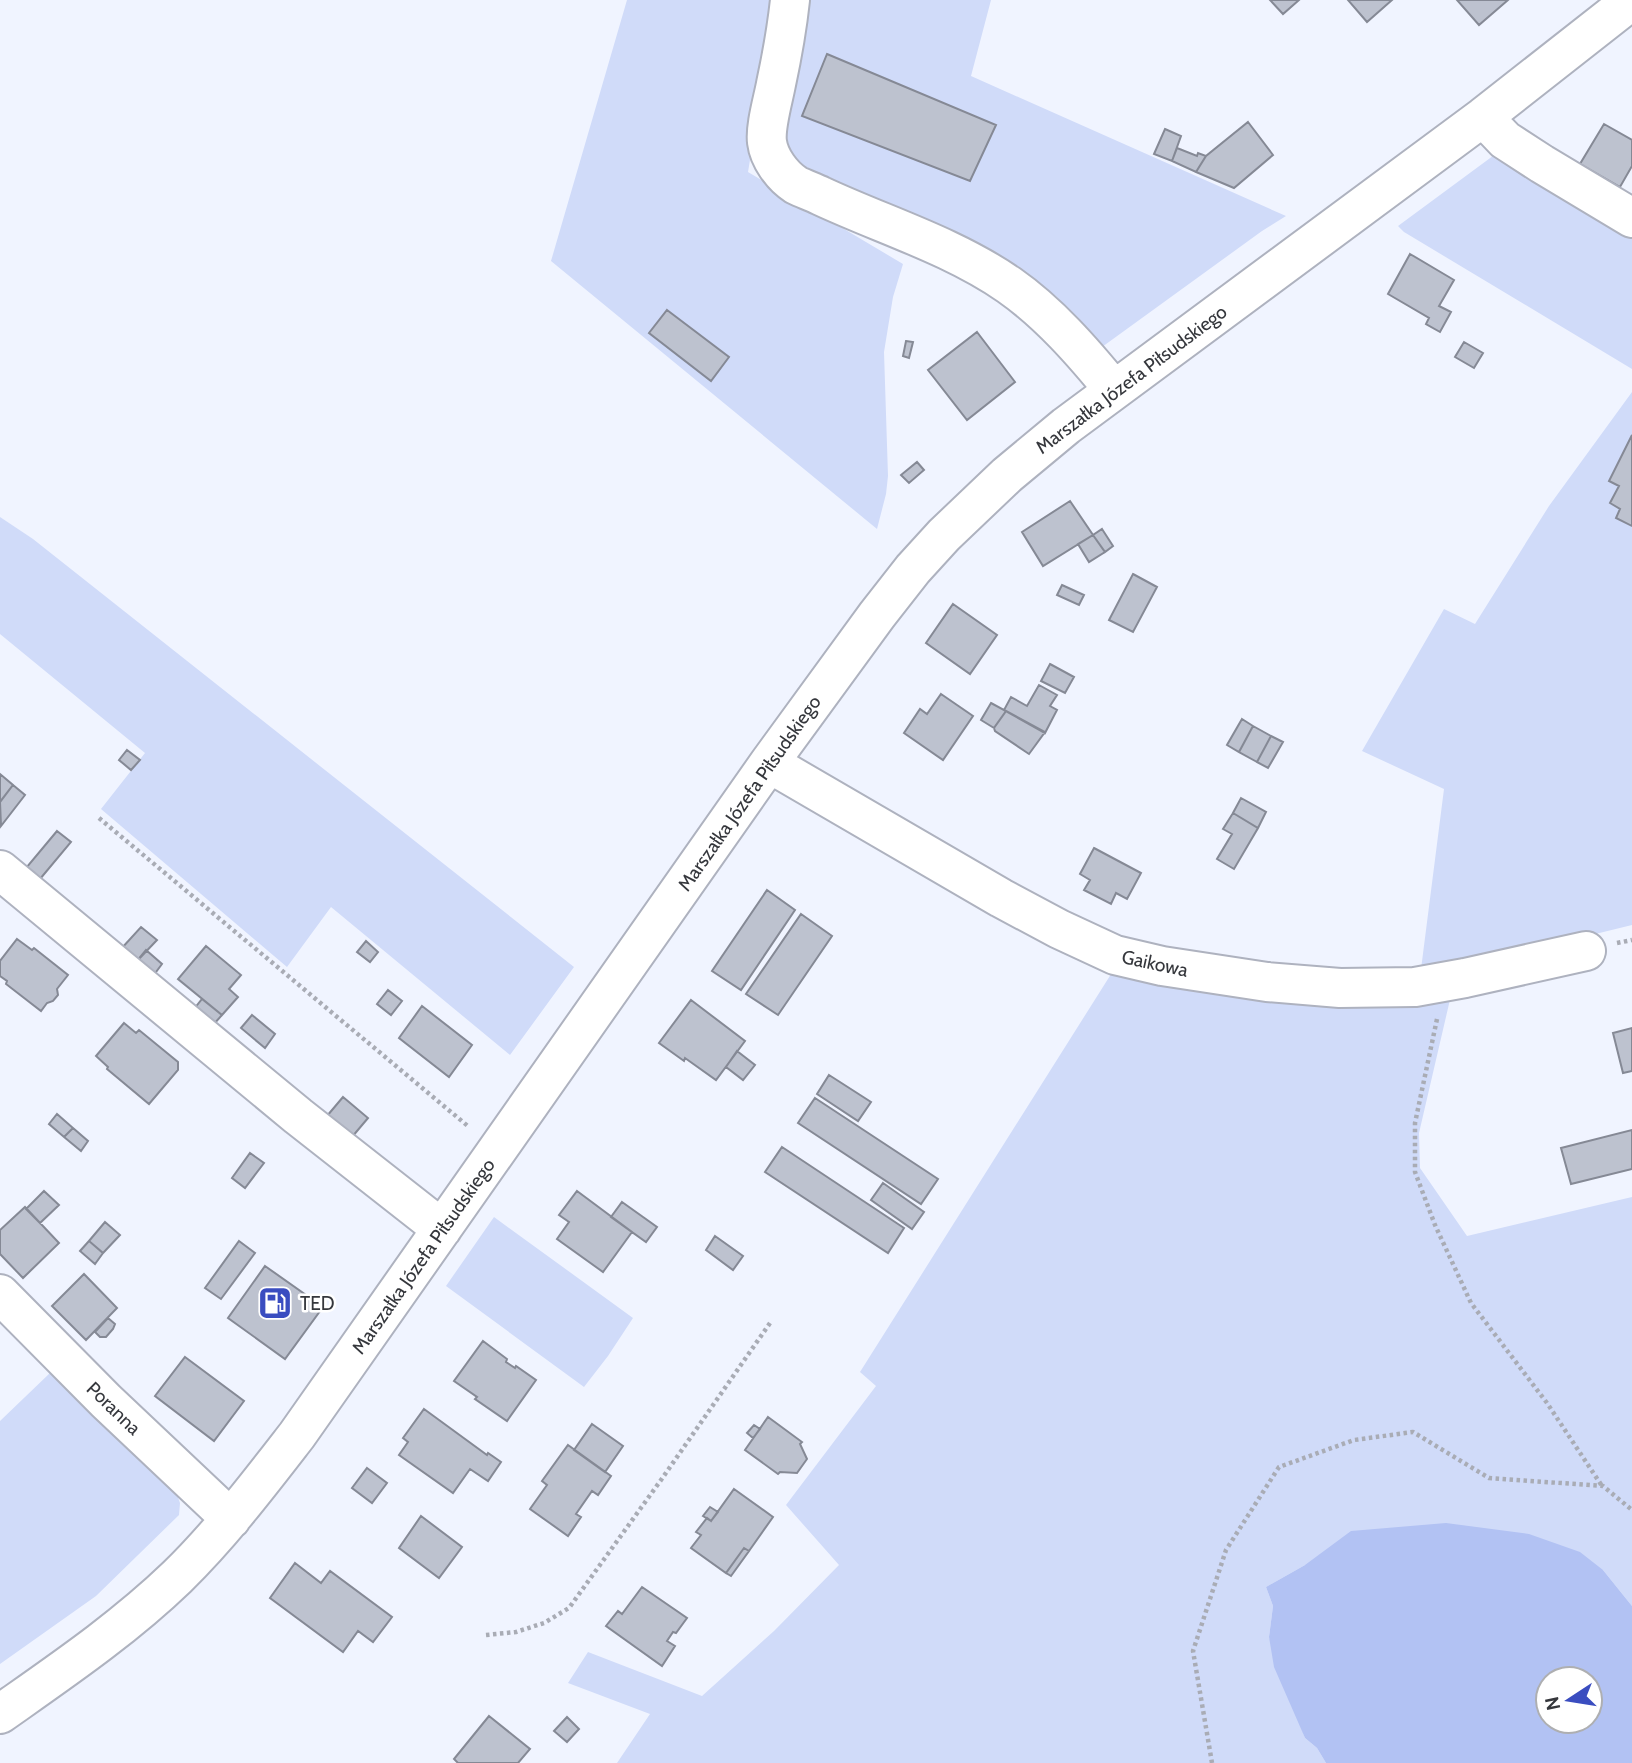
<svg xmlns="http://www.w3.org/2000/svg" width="1632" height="1763" font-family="Cabin,sans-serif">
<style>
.green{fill:#d0dbf9}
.water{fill:#b2c2f3;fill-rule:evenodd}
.building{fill:#bdc2cf;stroke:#858995;stroke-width:2}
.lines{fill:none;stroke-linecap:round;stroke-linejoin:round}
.minor-casing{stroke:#aeb2bf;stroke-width:42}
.path{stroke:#a9acb5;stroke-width:4.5;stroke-dasharray:3.5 3.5;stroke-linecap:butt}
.minor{stroke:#fff;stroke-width:38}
.labels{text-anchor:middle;stroke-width:5;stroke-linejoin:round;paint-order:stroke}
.street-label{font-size:19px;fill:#35373c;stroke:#fff}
.poi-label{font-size:19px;fill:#35373c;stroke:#fff;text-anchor:start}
</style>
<rect width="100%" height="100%" fill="#f0f4ff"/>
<path class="green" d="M627,0H776L748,172L903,264L893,297L884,352L888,476L886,494L877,529L551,261Z
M802,0H991L971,76L1286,216L1262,231L1102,347L1057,297L1026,274L793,166L784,144Z
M1501,150L1632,228V369L1404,232L1398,226Z
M1632,392V925L1420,977L1444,789L1362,751L1444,609L1475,624L1549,506Z
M0,517L33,539L574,967L510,1055L331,907L287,967L101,809L145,753L0,634Z
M1113,971L1452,991L1419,1133L1420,1168L1467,1236L1632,1197V1606L1603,1570L1305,1565L1266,1587L1273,1606L1269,1637L1305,1738L1317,1748L1326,1763H617L650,1714L568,1683L588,1652L702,1696L774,1631L839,1565L786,1505L876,1386L860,1372Z
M494,1217L633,1318L608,1356L584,1387L446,1286Z
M50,1373L176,1492L180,1503L179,1515L96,1596L0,1664V1421Z"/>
<path class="water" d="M1446,1523L1529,1534L1580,1552L1603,1570L1632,1606V1763H1326L1317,1748L1305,1738L1274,1667L1269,1637L1273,1606L1266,1587L1305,1565L1351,1531ZM1548,1679H1590V1721H1548Z"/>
<path class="building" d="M1270,0H1299L1283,14Z
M1348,0H1392L1367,22Z
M1457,0H1508L1479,25Z
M827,54L996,125L970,181L802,116Z
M1248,122L1273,155L1234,188L1196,172L1206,156Z
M1604,124L1632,140V166L1620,187L1580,164Z
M1165,129L1181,136L1172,161L1154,154Z
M1177,148L1197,156L1198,153L1206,156L1196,172L1172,161Z
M1410,254L1454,280L1439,306L1451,312L1440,332L1426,324L1429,318L1388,294Z
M667,310L729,357L711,381L649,333Z
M977,332L1015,382L967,420L928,370Z
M906,341L913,342L909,358L903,356Z
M1464,342L1483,353L1474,368L1455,357Z
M1632,435V526L1616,518L1620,509L1610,503L1619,486L1609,481Z
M917,462L924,470L909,483L901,475Z
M1070,501L1093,535L1043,566L1022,532Z
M1102,529L1113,546L1105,552L1093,535Z
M1093,535L1105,552L1089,562L1078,544Z
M1133,574L1157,587L1133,632L1109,620Z
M1062,585L1084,595L1079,605L1057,595Z
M953,604L997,635L970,674L926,643Z
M1050,664L1074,677L1065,693L1041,681Z
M1039,685L1057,695L1050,706L1057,710L1045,733L1004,710L1011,697L1027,706Z
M941,694L973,716L943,760L904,733L920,709L927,714Z
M991,703L1006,711L994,728L981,720Z
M1006,711L1045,732L1029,754L995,731L994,728Z
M1242,719L1253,726L1239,752L1227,745Z
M1253,726L1271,736L1257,762L1239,752Z
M1271,736L1283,742L1268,768L1257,762Z
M127,750L140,760L131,770L119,760Z
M0,774L13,785L0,802Z
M13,785L25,795L1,826L0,802Z
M1241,798L1266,812L1258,828L1233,813Z
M1233,813L1258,828L1234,869L1217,859L1232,834L1223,829Z
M57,831L71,842L40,879L26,868Z
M1094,848L1141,873L1127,899L1116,893L1111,904L1084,890L1090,880L1080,874Z
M767,890L795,910L741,990L712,971Z
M801,914L832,936L778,1015L746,994Z
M141,927L157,940L136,962L121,949Z
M17,939L32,950L34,948L68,975L57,989L58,995L53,1001L47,1003L41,1011L6,984L7,981L0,976V961Z
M366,941L378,952L370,962L357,952Z
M206,946L241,975L229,989L238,997L222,1015L178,979Z
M146,950L162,964L153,976L136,962Z
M388,990L402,1001L391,1015L377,1004Z
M202,999L222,1015L213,1025L194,1009Z
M691,1000L745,1041L716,1080L685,1058L684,1061L659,1043Z
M422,1006L472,1045L449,1077L399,1038Z
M252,1015L275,1034L265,1048L241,1028Z
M124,1023L136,1033L139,1030L178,1062V1070L149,1104L107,1069L108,1067L96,1056Z
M1632,1028V1071L1623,1073L1613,1033Z
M737,1051L755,1065L743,1080L726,1067Z
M829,1075L871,1102L858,1121L817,1094Z
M343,1097L368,1118L352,1137L327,1116Z
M815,1098L938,1179L921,1204L798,1123Z
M57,1114L73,1128L64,1137L49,1124Z
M73,1128L88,1141L81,1151L64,1137Z
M1632,1130V1169L1571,1184L1561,1148Z
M782,1147L904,1228L888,1253L765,1172Z
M250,1153L264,1163L245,1188L232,1178Z
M883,1183L924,1212L912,1229L871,1200Z
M44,1191L59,1205L40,1223L26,1209Z
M577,1191L632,1232L603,1272L557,1239L569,1222L559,1215Z
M622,1202L657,1227L646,1242L611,1217Z
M25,1207L59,1243L23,1278L0,1254V1230Z
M105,1222L120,1235L103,1253L89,1241Z
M715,1236L743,1256L733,1270L706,1250Z
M89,1241L103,1253L95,1264L80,1251Z
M239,1241L255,1253L221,1299L205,1288Z
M265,1266L323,1307L285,1359L228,1318Z
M84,1274L117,1308L86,1340L52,1306Z
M108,1318L115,1324L113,1329L106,1337H100L95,1332Z
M483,1341L507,1359L506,1362L515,1368L516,1366L536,1380L507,1421L475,1399L477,1397L454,1381Z
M185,1357L244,1401L214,1441L155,1396Z
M424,1409L487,1455L488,1453L501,1462L488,1481L470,1469L453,1493L399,1455L408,1442L403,1438Z
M768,1417L802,1442L800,1444L807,1459L797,1473L780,1472L778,1474L745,1450Z
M592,1424L623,1446L605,1472L574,1450Z
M754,1425L760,1429L753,1438L747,1433Z
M568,1445L611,1476L598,1495L592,1491L576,1514L581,1517L568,1536L530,1509L547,1485L542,1481Z
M367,1468L387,1483L372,1503L352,1488Z
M734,1489L773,1517L749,1551L744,1548L726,1573L691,1548L701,1535L696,1532L707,1518L711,1521Z
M710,1507L718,1512L711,1521L703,1516Z
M421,1516L462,1547L439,1578L399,1548Z
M744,1548L749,1551L731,1576L726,1573Z
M295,1563L321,1583L330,1571L392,1617L373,1642L358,1631L343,1652L270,1598Z
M642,1587L687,1618L676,1633L673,1632L667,1641L675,1646L662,1666L606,1626L618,1611L622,1614Z
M489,1716L530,1749L518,1763H458L454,1759Z
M567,1717L579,1729L567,1742L554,1731Z"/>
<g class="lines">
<g class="minor-casing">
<path id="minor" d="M790,0C787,28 782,56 776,84C773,100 765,127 767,142C769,158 782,176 796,185C804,189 813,192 821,196C883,225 951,245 1009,285C1049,313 1083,352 1114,390
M1483,117L1505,140L1542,164L1632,218
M769,763L1001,898L1059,929L1115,955L1162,966L1267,982L1340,988L1415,987L1465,978L1586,951
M0,870L298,1116L442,1229
M0,1294L106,1401L231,1519
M0,1714C61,1671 123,1629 177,1577C221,1534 259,1484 297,1435L769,763L877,615L913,569L944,535L1007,475L1066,426L1483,117L1632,0"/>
</g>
<path class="path" d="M99,818L469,1127
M1617,943L1632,940
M1437,1019L1415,1123V1172L1435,1225L1471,1303L1547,1403L1602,1486
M486,1635L516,1632L544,1623L569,1608L661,1480L770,1323
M1212,1763L1193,1651L1226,1550L1279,1467L1354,1440L1413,1432L1489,1478L1603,1486L1632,1510"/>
<use href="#minor" class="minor"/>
</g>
<defs>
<g id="fuel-square" transform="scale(1.75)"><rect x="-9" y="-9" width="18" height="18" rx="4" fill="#3a4dc0" stroke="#fff"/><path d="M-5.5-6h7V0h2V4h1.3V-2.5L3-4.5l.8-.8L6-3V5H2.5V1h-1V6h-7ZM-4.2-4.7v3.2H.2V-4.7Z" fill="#fff"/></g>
</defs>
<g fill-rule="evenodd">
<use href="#fuel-square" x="275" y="1303"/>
</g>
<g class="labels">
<g class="street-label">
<text transform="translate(1131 379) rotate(-37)" y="7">Marszałka Józefa Piłsudskiego</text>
<text transform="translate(749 793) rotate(-55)" y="7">Marszałka Józefa Piłsudskiego</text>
<text transform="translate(1155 963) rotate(12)" y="7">Gaikowa</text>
<text transform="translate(423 1256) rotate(-55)" y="7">Marszałka Józefa Piłsudskiego</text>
<text transform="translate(114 1408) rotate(44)" y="7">Poranna</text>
</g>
<g class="poi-label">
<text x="300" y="1310">TED</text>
</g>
</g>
<g transform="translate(1569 1700) rotate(258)"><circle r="33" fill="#ffffff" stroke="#aeafb1" stroke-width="2"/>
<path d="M0-5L12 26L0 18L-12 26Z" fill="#3a4dc0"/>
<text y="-10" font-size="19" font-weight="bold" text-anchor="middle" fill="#35373c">N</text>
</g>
</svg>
